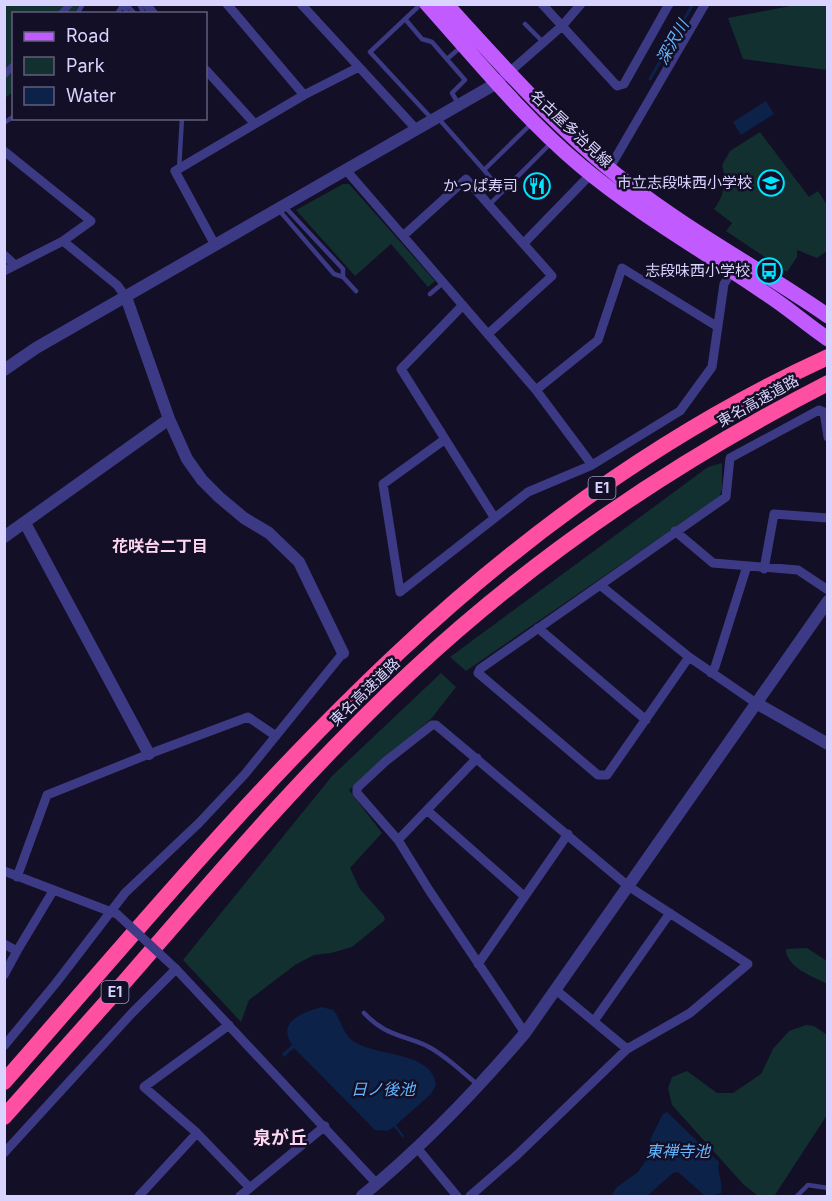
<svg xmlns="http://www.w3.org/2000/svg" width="832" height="1201" font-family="Inter,'Noto Sans JP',sans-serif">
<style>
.green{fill:#12302f}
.water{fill:#0c2248}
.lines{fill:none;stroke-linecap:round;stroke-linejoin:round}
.stream{stroke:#0c2248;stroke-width:3}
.service{stroke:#3d3a85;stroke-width:4.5}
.pedestrian{stroke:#3d3a85;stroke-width:7}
.minor{stroke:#3d3a85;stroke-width:9}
.tertiary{stroke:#3d3a85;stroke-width:12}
.primary{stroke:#c25bff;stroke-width:15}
.motorway{stroke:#ff4fa3;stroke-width:16}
.minor-bridge{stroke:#3d3a85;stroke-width:9}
.labels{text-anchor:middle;stroke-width:5;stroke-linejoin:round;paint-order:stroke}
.shield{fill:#130f26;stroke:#9e99be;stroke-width:1.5}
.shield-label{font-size:14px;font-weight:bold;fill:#d9d4ff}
.street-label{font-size:15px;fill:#d9d4ff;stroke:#130f26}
.poi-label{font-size:15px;fill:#d9d4ff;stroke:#130f26;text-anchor:end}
.water-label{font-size:16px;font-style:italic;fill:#62b6ff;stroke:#130f26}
.neighbourhood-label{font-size:16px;font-weight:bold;fill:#ffd6f0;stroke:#130f26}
.quarter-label{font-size:18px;font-weight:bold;fill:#ffd6f0;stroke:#130f26}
</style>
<rect width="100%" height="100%" fill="#130f26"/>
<path class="green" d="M5,5H80L74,13L14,14L13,92L5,98Z
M795,5H827V70L743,59L728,18Z
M760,132L809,197L818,191L827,205V251L817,258L797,250V257L787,272L726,231L732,223L714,209C724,196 727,181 722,165L730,151Z
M343,184H349L435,281L428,287L391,244L355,276L296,210Z
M722,463V489L719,497L466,671L450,657L708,467Z
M441,673L456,687L431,719L349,790L382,833L350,868L360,889L384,916L385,920L352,947L331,953L314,955L295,965L249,1000L241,1022L183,960L332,776Z
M807,948L827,961V984C813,976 786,968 786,949Z
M806,1025L814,1026L827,1035V1115L775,1195L770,1196H758L743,1184L672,1105L668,1088L672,1077L687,1071L717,1093H733L761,1074L773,1049L789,1031Z"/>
<path class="water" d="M766,101L774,114L741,135L733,122Z
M322,1007L333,1010C341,1019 343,1034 353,1041C376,1057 433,1051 436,1085L431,1094L396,1125L404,1136L403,1138L394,1127L387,1131L375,1130L294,1048L284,1057L282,1054L292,1045C276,1021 304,1012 322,1007Z
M667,1112L719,1162C717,1173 723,1181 721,1193L712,1196H705L678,1172L673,1173L647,1196H614L612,1194L617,1187L638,1172L655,1147L650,1140L663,1114Z"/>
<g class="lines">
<path class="stream" d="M650,79L693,4"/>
<path class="service" d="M139,4L144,14
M421,4L370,52L433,120
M122,5H127L135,14
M122,5L128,14
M77,14L83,4
M117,14L123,4
M405,19L422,39L432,42L465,80L452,93L458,103
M525,24L544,43
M447,59L461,47
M438,118L484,170
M4,123L14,116
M179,169L182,118
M502,192L484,170L532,123
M489,205L551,143
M285,207L343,269V277
M278,209L334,274L343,277L356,291
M430,294L444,282
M364,1013C385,1035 399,1034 425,1045C444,1054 461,1071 477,1084
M797,1196L808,1185L828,1188"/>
<path class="pedestrian" d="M61,14L70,4
M4,75L14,65"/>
<path class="minor" d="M146,4L154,14
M227,4L304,95
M301,4L417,130
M542,4L617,86L624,84L669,4
M206,70L255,124
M497,83L562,26L581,4
M4,151L91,221L63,241L4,271
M609,169L705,4
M346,170L536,390L592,465
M403,236L466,179L552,276L488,334
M63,241L117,285L126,297
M524,243L591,174
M215,245L175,171L304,95L359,67
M4,255L15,265
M463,305L401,369L494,517
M536,390L598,340L622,268L718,327
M444,440L383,484L400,592L528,492L592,465L680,411L712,367L724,284L732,271
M675,531L713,563L798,570L828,590
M764,569L774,514L828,518
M600,585L689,657L756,703
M538,628L646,720
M689,657L607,775H598L478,673L480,669L726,497L730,458L819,410L824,412L828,437
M711,673L715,667L747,566
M428,811L524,896
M398,840L477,758
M4,871L114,913
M17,877L47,795L149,754L248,717L276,736
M4,944L17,951L53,891
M478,964L568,834
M4,975L17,951
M556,990L627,1049
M594,1021L670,913
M229,1025L144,1087L197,1133L250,1188
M4,1046L56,983L125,893L199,823L245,774L343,653
M418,1149L457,1196
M4,1153L132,1013L176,969L377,1184
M139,1196L197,1133
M240,1196L325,1126
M470,1196L517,1155L627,1049L690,1013L748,964L628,886L436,725H432L386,761L357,788V793L398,840L429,890L525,1033"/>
<path class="tertiary" d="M126,297L169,419L187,459L202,480L219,497L244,518L269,533L299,562L343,653
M4,370L36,348L497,83
M25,523L149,754
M4,537L169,419
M756,703L828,744
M362,1196C422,1147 475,1092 525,1033L828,601"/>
<path class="primary" d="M427,4C477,60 524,118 581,166C638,214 704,251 765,293C787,307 806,324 828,339
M446,4C503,67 560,131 627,183C690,232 762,270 828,316"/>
<path class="motorway" d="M4,1082C132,936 257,785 399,652C525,534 670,429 828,357
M4,1117C45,1071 86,1025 127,979C219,873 309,767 411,672C534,557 678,460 828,383"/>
<path class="minor-bridge" d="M117,914L176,969"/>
</g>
<defs>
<g id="school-ring" transform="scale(1.35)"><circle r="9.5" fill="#130f26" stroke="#00e5ff" stroke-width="1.5"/><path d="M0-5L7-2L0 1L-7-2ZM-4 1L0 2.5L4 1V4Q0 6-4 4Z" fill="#00e5ff"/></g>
<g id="restaurant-ring" transform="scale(1.35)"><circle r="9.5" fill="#130f26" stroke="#00e5ff" stroke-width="1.5"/><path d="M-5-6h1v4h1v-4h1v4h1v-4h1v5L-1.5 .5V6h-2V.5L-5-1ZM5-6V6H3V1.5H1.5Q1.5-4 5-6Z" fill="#00e5ff"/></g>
<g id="bus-ring" transform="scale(1.35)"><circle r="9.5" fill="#130f26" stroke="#00e5ff" stroke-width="1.5"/><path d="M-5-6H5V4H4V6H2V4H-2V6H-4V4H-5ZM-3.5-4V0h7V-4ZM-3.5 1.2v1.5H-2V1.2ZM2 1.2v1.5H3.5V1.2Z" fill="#00e5ff"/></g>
</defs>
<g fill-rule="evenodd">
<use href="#school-ring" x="771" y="183"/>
<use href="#restaurant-ring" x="537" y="186"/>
<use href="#bus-ring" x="769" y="271"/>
</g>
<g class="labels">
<g class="shield">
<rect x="588.5" y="477" width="27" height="22" rx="4.5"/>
<rect x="101.5" y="981" width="27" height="22" rx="4.5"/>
</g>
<g class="shield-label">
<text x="602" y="493">E1</text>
<text x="115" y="997">E1</text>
</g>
<g class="street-label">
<text transform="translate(571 129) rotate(43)" y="5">名古屋多治見線</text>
<text transform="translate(758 401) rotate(-29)" y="5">東名高速道路</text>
<text transform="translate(365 692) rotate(-44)" y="5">東名高速道路</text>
</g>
<g class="poi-label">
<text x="752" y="188">市立志段味西小学校</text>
<text x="518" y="191">かっぱ寿司</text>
<text x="750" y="276">志段味西小学校</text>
</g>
<g class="water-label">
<text transform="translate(672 42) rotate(-61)" y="6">深沢川</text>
<text x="383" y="1095">日ノ後池</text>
<text x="678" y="1157">東禅寺池</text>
</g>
<g class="neighbourhood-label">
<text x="160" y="552">花咲台二丁目</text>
</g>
<g class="quarter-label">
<text x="280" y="1144">泉が丘</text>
</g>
</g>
<rect width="832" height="1201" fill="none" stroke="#d9d4ff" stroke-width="12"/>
<rect x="12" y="12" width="195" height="108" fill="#130f26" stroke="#625e7d" stroke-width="1.5"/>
<rect x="24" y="32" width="30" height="9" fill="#c25bff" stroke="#625e7d" stroke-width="1.5"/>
<text x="66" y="42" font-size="18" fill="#d9d4ff">Road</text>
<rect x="24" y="57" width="30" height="18" fill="#12302f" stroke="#625e7d" stroke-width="1.5"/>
<text x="66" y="72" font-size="18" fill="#d9d4ff">Park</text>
<rect x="24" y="87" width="30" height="18" fill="#0c2248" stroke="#625e7d" stroke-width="1.5"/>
<text x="66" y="102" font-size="18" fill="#d9d4ff">Water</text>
</svg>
